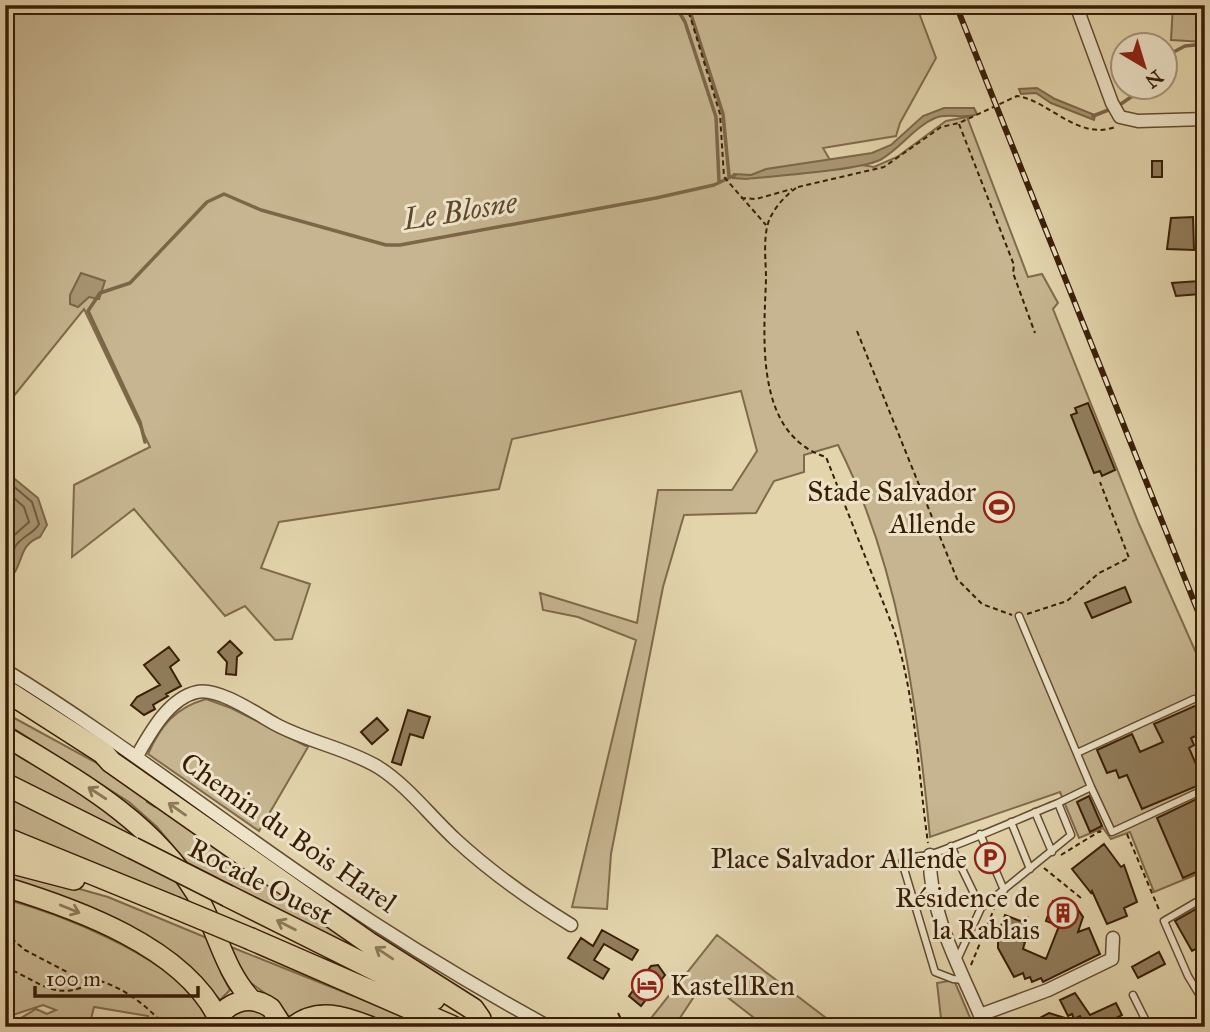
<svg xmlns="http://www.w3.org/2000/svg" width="1210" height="1032" font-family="'IM FELL Great Primer',serif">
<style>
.green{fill:#c6b590;stroke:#806a4b;stroke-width:2}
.water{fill:#a99674;stroke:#7c6648;stroke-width:2}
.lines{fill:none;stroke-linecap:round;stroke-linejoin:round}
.shore{stroke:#715a3d;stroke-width:2}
.stream{stroke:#7c6648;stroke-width:3.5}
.building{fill:#917d5c;stroke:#391e06;stroke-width:2}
.service-casing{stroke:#644c30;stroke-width:9}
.minor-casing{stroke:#644c30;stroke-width:15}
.primary-casing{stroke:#391e06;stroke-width:22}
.trunk-casing{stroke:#391e06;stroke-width:24}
.path{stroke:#391e06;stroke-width:2;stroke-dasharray:5 3.5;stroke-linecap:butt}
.service{stroke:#ede3c9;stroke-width:6}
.minor{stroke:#ede3c9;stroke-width:12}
.primary{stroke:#e3d4ac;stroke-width:19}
.trunk{stroke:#e3d4ac;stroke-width:21}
.rail-casing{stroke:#391e06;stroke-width:6}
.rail{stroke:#ede3c9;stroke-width:3.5;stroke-dasharray:10;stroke-linecap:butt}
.trunk-bridge-casing{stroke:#391e06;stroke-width:24;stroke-linecap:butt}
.trunk-bridge{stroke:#e3d4ac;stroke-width:21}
.oneway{stroke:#8e7959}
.labels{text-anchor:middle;stroke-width:6;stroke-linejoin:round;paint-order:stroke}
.poi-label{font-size:28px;fill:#391e06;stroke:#ede3c9;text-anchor:end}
.street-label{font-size:28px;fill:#391e06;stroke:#ede3c9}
.water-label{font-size:30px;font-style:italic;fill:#60482c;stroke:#ede3c9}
</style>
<rect width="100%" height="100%" fill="#e3d4ac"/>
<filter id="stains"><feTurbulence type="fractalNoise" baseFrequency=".00286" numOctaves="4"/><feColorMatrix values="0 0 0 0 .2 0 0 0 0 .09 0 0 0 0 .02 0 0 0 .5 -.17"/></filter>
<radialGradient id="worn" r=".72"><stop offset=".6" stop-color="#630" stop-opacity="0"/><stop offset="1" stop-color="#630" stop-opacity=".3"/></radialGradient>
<path class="green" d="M5,5H916L936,58L900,123L896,136L823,148L830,160L874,167L897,157L946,121L967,117L1028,277L1042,274L1058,303L1053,309L1139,524L1205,673V871L1154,892L1130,832L1111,839L1103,828L1079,838L1060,792L930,837C917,703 899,566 838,445L804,455V472L774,481L756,513L684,515L663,587L611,854L607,909L572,907L636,640L578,617L543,610L540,593L637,623L658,490H732L757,451L741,391L512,439L499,489L279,522L261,568L310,584L292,639L275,640L245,606L225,616L134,509L72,557L74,485L150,447L84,309L13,397L5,391Z
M1173,5H1205V42L1171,40Z
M206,699L231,708L308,747L259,831L148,754C161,725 175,708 206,699Z
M5,713L95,762L148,799L147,802L155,807L157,804L392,968L186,862L157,827L129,802L5,723Z
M5,746L74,788L151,845L5,774Z
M5,794L181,882L196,906L5,830Z
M5,868L108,897L212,940L221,973L230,990L220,1000L199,977L5,878Z
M5,899C61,914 158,953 195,998C201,1004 204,1013 208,1021L206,1027H147L148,1016L94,1007L89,1027H17L16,1021L36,1009L47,1014L56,1010L43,1005L13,1015L5,1011Z
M717,935L838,1027H766L705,980L674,1027H644Z
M231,947L431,1027H383L369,1019L290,1018L279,1003L245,979Z
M954,980L974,1027H942L937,983Z
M248,1009L264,1013L274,1027H223L231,1015Z"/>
<path class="water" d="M1037,88L1055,99L1095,115L1094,120L1051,103L1036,93L1021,94L1019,89Z
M944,108H974L977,114C963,120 949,112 935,118C914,127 900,149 880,160C859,170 775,176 747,179L733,178L734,174L751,175L766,169L872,153L891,145L923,116Z
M81,273L105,281L99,299L89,297L78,307L70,304V295Z
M5,471L38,498L47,525L40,537C15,546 26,569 5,581Z"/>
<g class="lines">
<path class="shore" d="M5,479L32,502L39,524C34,534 21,536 15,547C11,557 15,566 5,573
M5,490L24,507L29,522L10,539L5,551"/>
<path class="stream" d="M675,5L685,22L716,117L719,181
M688,5L723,114L729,176
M1164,57L1185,46L1205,44
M1118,106L1144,88
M1093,116L1111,109
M145,442L140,422L88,311L100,293L130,283L207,202L224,194L261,210L386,245H400L656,198L714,185L735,175"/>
</g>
<path class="building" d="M1152,161H1162V177H1152Z
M1193,217L1194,250L1167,249L1171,218Z
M1199,281L1200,294L1176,296L1172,283Z
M1088,403L1115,470L1102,476L1100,471L1094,473L1071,415L1077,413L1075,408Z
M1125,587L1131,602L1092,618L1085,603Z
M230,641L242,653L237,657L236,675L226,674L227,662L218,652Z
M169,647L179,660L170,667L181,686L166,694L168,696L153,705L155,709L144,715L131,705L137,697L160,685L144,665Z
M1197,705L1205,723V732L1191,738L1194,745L1189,748L1204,783L1142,809L1127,775L1119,778L1116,770L1107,773L1097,750L1132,734L1140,752L1163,742L1154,724Z
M408,710L430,717L423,738L410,734L401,765L392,762Z
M377,718L388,730L372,744L361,732Z
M1205,795V868L1183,878L1157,818Z
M1089,796L1102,826L1090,832L1077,802Z
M1104,844L1121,867L1124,865L1137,902L1124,908L1127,916L1107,924L1092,891L1091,893L1072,869Z
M1053,901L1071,908L1075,905L1083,917L1078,932L1089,928L1100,954L1043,982L1041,978L1032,982L1030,977L1025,979L1023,973L1014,977L998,948V934L1005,915L1020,921L1027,918L1019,940L1025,942L1023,949L1046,959L1059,926L1046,921Z
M1205,904V944L1192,951L1175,921Z
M602,930L638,950L632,960L604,944L594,960L609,969L603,979L568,958L581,938L593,946Z
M1159,952L1165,964L1138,978L1132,967Z
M658,965L665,975L641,1006L629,996L651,966Z
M1075,993L1090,1015L1116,1003L1122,1015L1103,1025L1100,1020L1085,1027L1080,1016L1074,1019L1072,1014L1068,1016L1060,1000Z
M1049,1013L1065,1018L1047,1027H1037L1034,1021Z"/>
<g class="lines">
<g class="service-casing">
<path id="service" d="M1019,616L1091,787L1058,803
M1077,753L1194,699
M1091,787L1112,832L1205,789
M1035,812L1052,852
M1011,822L1030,869
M980,834L1004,890
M951,846L981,908L1071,835L1058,803C1016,820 975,839 932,854C922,857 910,855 902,862L935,972L953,979L964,980
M1205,897L1164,921L1188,976L1205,1004
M957,960L981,908
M1133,995L1149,1027"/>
</g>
<g class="minor-casing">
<path id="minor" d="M1076,5L1112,103L1120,117L1138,121L1205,119
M5,670C118,739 221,821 330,894C401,942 474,986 549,1027
M137,756C150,733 169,698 197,692C218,687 257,714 275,724C308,742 346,748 378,767C408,786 430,816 456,840C492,873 530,900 571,925
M930,855C928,914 963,973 985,1027
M980,1015L1048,990L1112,959L1113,938"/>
</g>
<g class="primary-casing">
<path id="primary" d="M5,736C77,780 150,819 195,892C217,927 223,971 253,1001
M5,887C77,909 183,947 218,1018
M214,1027C223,1002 249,993 271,1008L283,1027"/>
</g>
<g class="trunk-casing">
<path id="trunk" d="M5,690L103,753L111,762L369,943L473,1009L480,1019
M5,784L133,848
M5,838L174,907
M5,861L74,879
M228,896L434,999
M251,939L453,1027
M294,1027C318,1008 344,1017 369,1027"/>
</g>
<path class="path" d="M684,5L690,16L720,114L724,177L766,225
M959,124L1014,265L1013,273L1035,333
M798,187L884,167L941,127L959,123L1017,96C1048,100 1078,141 1115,127
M796,188C786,195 777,205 771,216C762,233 766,260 766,279C764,338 754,434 826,457L894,630C916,698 918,773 928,843
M741,198L756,199L792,189
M857,331L957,579L982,604L1012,615
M1027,614L1067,601L1099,573L1129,558L1100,482
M1127,834L1160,912
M1061,855L1100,831L1103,835
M1044,868L1081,898
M5,933L25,950L67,972L76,990
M971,965L994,909
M5,967C43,983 57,1004 97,980C125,988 147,1006 166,1027
M618,1013L625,1027"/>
<use href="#service" class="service"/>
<use href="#minor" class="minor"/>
<use href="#primary" class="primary"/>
<use href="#trunk" class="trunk"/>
<g class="rail-casing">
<path id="rail" d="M956,5L1205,629"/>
</g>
<use href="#rail" class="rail"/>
<g class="trunk-bridge-casing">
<path id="trunk-bridge" d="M133,848L228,896
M174,907L251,939"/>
</g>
<use href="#trunk-bridge" class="trunk-bridge"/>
</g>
<defs><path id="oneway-shaft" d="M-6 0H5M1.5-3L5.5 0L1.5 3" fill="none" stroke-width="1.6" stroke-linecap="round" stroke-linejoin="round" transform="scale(1.75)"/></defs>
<g class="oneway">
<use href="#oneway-shaft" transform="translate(97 793) rotate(-147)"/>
<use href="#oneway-shaft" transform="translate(177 809) rotate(-145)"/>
<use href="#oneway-shaft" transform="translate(70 909) rotate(22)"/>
<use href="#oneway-shaft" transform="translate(286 925) rotate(-153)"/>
<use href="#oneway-shaft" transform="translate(384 953) rotate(-146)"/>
</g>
<defs>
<g id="stadium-ring" transform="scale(1.575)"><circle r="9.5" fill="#ede3c9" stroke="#8f2418" stroke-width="1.5"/><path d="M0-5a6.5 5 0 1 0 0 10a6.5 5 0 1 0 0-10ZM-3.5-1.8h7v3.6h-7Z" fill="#8f2418"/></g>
<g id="parking-ring" transform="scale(1.575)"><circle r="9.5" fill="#ede3c9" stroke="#8f2418" stroke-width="1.5"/><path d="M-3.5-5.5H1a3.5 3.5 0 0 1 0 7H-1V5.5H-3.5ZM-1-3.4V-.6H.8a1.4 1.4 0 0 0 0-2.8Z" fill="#8f2418"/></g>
<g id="building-ring" transform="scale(1.575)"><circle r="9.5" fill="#ede3c9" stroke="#8f2418" stroke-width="1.5"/><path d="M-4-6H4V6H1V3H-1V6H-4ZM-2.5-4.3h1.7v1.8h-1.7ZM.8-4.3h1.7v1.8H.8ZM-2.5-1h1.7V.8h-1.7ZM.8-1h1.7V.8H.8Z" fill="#8f2418"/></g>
<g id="hotel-ring" transform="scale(1.575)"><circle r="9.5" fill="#ede3c9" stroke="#8f2418" stroke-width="1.5"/><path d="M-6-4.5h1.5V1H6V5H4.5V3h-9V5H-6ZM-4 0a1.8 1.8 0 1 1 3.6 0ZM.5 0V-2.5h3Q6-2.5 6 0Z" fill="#8f2418"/></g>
</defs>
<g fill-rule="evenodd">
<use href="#stadium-ring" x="999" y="507"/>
<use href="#parking-ring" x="990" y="858"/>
<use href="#building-ring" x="1063" y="913"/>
<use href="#hotel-ring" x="647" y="985"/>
</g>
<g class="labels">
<g class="poi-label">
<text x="976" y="501">Stade Salvador<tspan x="976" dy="32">Allende</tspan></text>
<text x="967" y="868">Place Salvador Allende</text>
<text x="1040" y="907">Résidence de<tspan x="1040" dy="32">la Rablais</tspan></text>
<text x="670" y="995" text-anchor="start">KastellRen</text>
</g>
<g class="street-label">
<text transform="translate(289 832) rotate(35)" y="10">Chemin du Bois Harel</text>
<text transform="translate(261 881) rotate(27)" y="10">Rocade Ouest</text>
</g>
<g class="water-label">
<text transform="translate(460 211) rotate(-9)" y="10">Le Blosne</text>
</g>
</g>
<rect width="1210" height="1032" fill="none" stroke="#e3d4ac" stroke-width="28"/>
<rect x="7" y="7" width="1196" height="1018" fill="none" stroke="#391e06" stroke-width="3.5"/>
<rect x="14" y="14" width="1182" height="1004" fill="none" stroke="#391e06" stroke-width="2"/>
<g transform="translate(1144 66) rotate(142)"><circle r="33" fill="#ede3c9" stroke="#a5947b" stroke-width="2"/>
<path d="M0-5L12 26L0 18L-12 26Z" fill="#8f2418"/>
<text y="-10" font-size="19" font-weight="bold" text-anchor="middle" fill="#391e06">N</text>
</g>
<path d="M35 986v10h163v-10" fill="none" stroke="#391e06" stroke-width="3.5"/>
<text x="46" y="986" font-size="21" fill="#391e06" stroke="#ede3c9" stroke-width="5" paint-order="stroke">100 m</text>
<rect width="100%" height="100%" filter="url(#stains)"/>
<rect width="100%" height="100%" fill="url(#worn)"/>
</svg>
